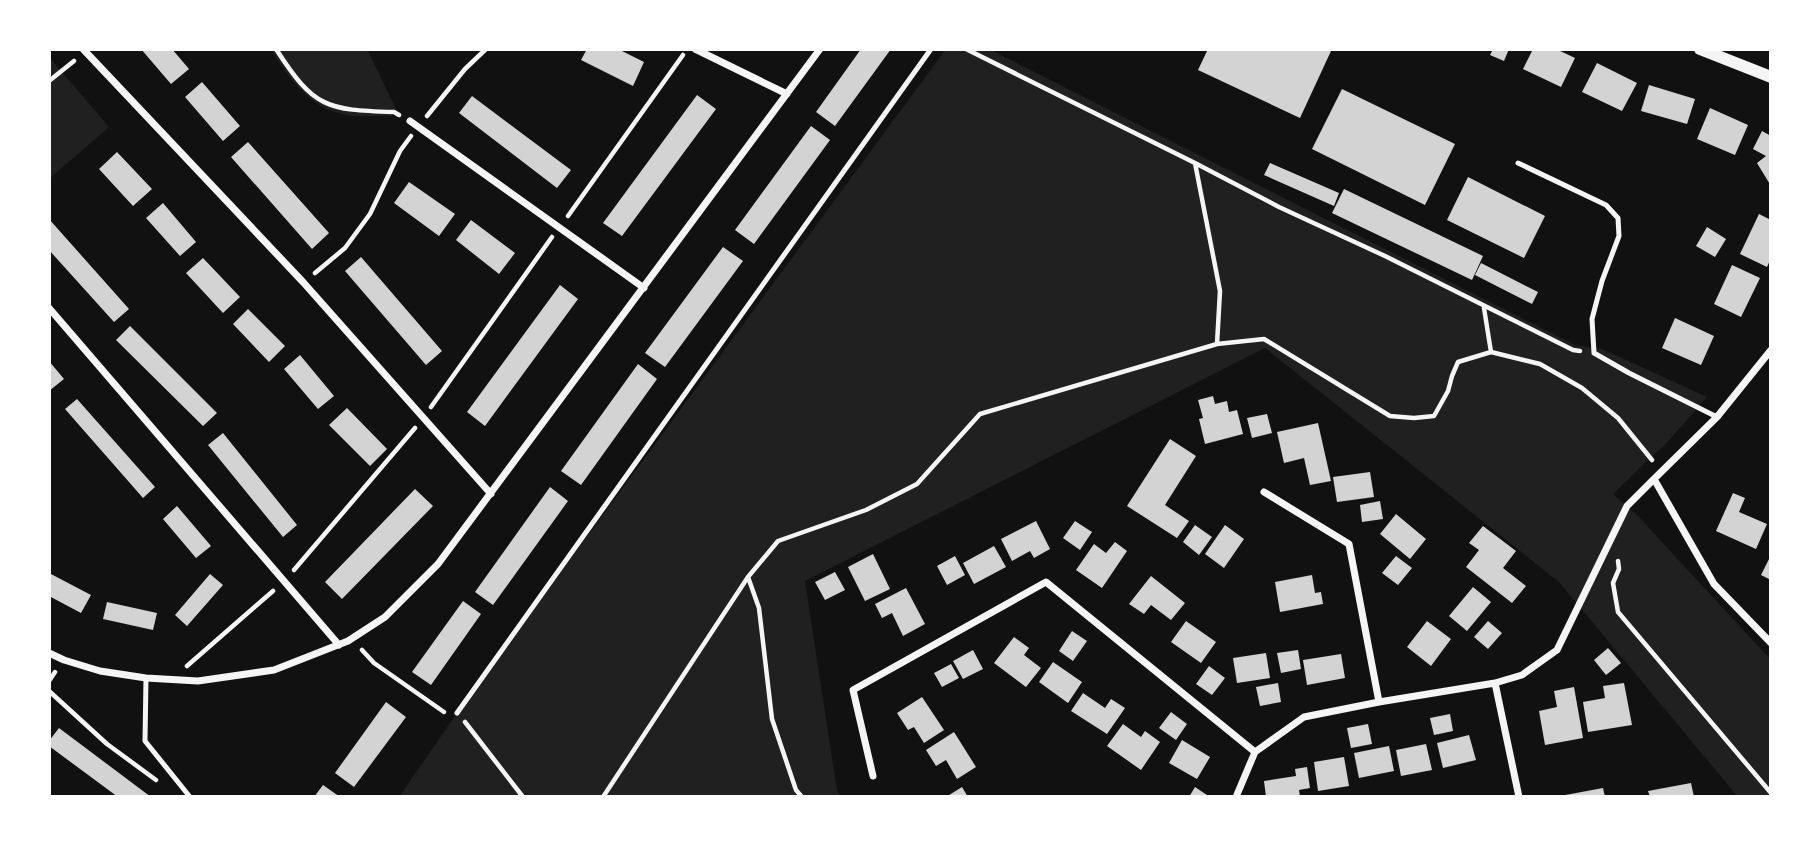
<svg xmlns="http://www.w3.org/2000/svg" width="1820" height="846" font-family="Lato,sans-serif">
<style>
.green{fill:#202020}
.building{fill:#d3d3d3}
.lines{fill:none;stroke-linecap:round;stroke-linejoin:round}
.path{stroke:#f5f5f5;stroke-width:4.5}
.service{stroke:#f5f5f5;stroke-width:5}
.minor{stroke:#f5f5f5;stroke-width:7}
.tertiary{stroke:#f5f5f5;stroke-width:12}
</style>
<rect width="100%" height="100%" fill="#111"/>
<path class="green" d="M271,49H367L396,109L391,116C376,115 357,118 342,114C308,106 288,77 271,49Z
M946,49H989L1575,345L1602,349L1707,397L1664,446L1650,458L1613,494L1638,516L1771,660V797H1738L1559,582L1265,348L805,581L837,791L842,797H399L457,713Z
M49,57L109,127L49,179Z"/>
<path class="building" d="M141,49H172L189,69L171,84Z
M587,49H618L644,62L633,86L581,60Z
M861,49H891L835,126L816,112Z
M1208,49H1326L1331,51L1300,118L1198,70Z
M1493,49H1509L1504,61L1490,55Z
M1533,49H1556L1575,58L1561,87L1523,69Z
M1597,63L1637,83L1622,111L1582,92Z
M202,82L240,126L223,141L185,97Z
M1649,85L1695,99L1687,124L1641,111Z
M1342,89L1455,144L1425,205L1312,149Z
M697,95L716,109L622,236L603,223Z
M472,96L571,170L557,188L459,113Z
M1710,108L1748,125L1735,155L1697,139Z
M811,126L830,140L754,244L735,230Z
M1762,131L1771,136V186L1757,163L1766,156L1753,149Z
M248,142L329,233L312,249L231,157Z
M117,152L152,189L133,206L99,169Z
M1270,163L1339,193L1334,206L1264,175Z
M1468,177L1545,216L1524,258L1447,220Z
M409,182L455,214L439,236L394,203Z
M1344,189L1483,256L1472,280L1332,213Z
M163,203L196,242L180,256L146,218Z
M1759,214L1771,220V258L1767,267L1740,254Z
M49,219L129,309L114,322L49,250Z
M471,220L515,253L499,274L456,240Z
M1707,227L1726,239L1715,257L1696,246Z
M723,247L743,261L665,367L645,353Z
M361,257L442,351L426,365L345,271Z
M203,258L240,297L223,313L186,273Z
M1481,263L1538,292L1532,304L1475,275Z
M1732,265L1760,278L1741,317L1714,304Z
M560,285L578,299L485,426L467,412Z
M248,309L285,346L269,362L233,324Z
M1675,318L1714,336L1701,365L1662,348Z
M130,326L217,413L203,426L116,340Z
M300,355L334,396L318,409L284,369Z
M49,361L64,379L49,391Z
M638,364L657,379L581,485L561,471Z
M1213,396L1215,404L1227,401L1229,412L1237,410L1243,434L1205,444L1199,419L1203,418L1198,400Z
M77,399L155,487L143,498L65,409Z
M347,408L387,449L370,466L329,425Z
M1267,414L1272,433L1252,438L1247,418Z
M1318,423L1331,481L1310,485L1304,458L1284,463L1277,432Z
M223,433L297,525L283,537L208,445Z
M1170,439L1196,456L1165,505L1189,521L1177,538L1127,506Z
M1370,472L1374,497L1337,502L1333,477Z
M550,487L568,501L493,605L475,592Z
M415,489L433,506L342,599L325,582Z
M1733,493L1745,498L1739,512L1767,524L1756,549L1716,531Z
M1380,501L1383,519L1362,522L1360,505Z
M177,506L211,546L196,558L163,519Z
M1396,514L1426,539L1410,559L1380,534Z
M1036,521L1050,549L1034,558L1030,551L1012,561L1001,539Z
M1075,521L1092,532L1080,550L1063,538Z
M1195,525L1212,537L1199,555L1183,542Z
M1225,525L1244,539L1224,568L1205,554Z
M1483,526L1516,551L1503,568L1526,586L1512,603L1466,567L1479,550L1469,543Z
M1115,542L1127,551L1102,588L1076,570L1094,544L1106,553Z
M994,546L1006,567L974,584L963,563Z
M873,554L890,589L865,601L848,567Z
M1771,555V580L1761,575Z
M955,556L965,575L947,585L937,566Z
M1396,556L1412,568L1398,585L1382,573Z
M835,572L845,590L825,600L815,582Z
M49,573L91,595L81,613L49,596Z
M210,574L223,585L187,626L175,615Z
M1312,575L1315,593L1321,592L1323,604L1280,612L1275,582Z
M1151,576L1185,603L1171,620L1151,605L1144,614L1129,604Z
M1473,587L1491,602L1467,631L1449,616Z
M906,588L925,624L903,636L892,613L882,618L875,604Z
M463,601L481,614L431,685L412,672Z
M107,602L157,613L153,630L103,619Z
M1186,621L1216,642L1201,663L1171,642Z
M1427,621L1451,639L1431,666L1407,647Z
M1488,621L1502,633L1488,649L1474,637Z
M1072,631L1087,641L1073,661L1059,651Z
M1014,637L1029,648L1024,655L1041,668L1026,687L994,663Z
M1608,648L1621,663L1606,675L1594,660Z
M973,650L983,669L963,679L953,661Z
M1298,650L1301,669L1281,673L1277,653Z
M1266,653L1270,678L1237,683L1233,658Z
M1341,654L1345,678L1307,685L1303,660Z
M1053,662L1082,682L1068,703L1039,682Z
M951,664L959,678L942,687L934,673Z
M1209,666L1225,678L1212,695L1196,684Z
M1278,683L1281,702L1260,706L1256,687Z
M1624,683L1632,725L1588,732L1583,702L1605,698L1603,686Z
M1574,687L1583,738L1545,745L1539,711L1557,707L1554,691Z
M1083,693L1105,708L1111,699L1125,708L1107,734L1071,711Z
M922,697L944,730L924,743L914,727L908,730L897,713Z
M386,702L406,717L354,787L335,773Z
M1171,712L1187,724L1176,740L1159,728Z
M1450,714L1453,731L1434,735L1430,718Z
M1123,724L1141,737L1145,731L1160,742L1141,770L1107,746Z
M1368,724L1372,744L1351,748L1347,728Z
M59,728L151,797H118L49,746V741Z
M954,732L976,767L957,779L946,760L936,766L926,750Z
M1469,735L1476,760L1443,768L1437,743Z
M1182,740L1210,757L1197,779L1169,763Z
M1426,744L1432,770L1401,776L1396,750Z
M1389,746L1394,771L1359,778L1354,753Z
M1344,757L1349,786L1318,791L1314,762Z
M1307,767L1310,788L1299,790L1300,797H1266L1264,781L1296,776L1295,769Z
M1691,783L1694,797H1650L1648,791Z
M323,785L340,797H314Z
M962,787L968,797H946Z
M1195,787L1210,797H1189Z
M1603,788L1605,797H1560V796Z"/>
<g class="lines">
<path class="path" d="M276,49C314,108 326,110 394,112L399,115
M966,49L1195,163L1279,207L1385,256L1573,350L1580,351
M49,81L74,61
M427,116L465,69L486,49
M1195,163L1220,291L1217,344
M568,216L683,55
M315,273L345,248L370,214L400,151L411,136
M1484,308L1491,352
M431,407L552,237
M1618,561L1619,569L1613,583L1618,612L1771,793
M294,570L415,428
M748,577L759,608L772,719L796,790L802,797
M362,650L374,663L444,712
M187,666L273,591
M49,681L55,672
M49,691L107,744L156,780
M465,722L523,797
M603,797L748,577L778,541L866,510L917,484L980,414L1217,344L1264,339L1390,416L1414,418L1434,416L1448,391L1452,376L1458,362L1491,352L1540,364L1582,388L1618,418L1652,460"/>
<path class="service" d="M1518,163L1606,205L1618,218L1619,236L1602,281L1592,319L1594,353L1629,373L1717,417
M146,678L145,741L190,797
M457,713L931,49"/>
<path class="minor" d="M83,49L303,282L491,494
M695,49L787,94
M410,121L644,288
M49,308L339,645
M1771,350L1717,417L1654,479L1714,584L1771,643
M1264,492L1349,544L1379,702
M49,653L64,660L100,671L146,678L198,681L274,670L348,641L385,617L438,564L820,49
M1495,683L1519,797
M873,776L853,690L1046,582L1255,752
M1236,797L1255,752L1304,717L1379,702L1495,683L1522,675L1557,650L1627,506L1654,479"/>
<path class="tertiary" d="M1700,49L1771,77"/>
</g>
<rect width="1820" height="846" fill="none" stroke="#ffffff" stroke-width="102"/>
</svg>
